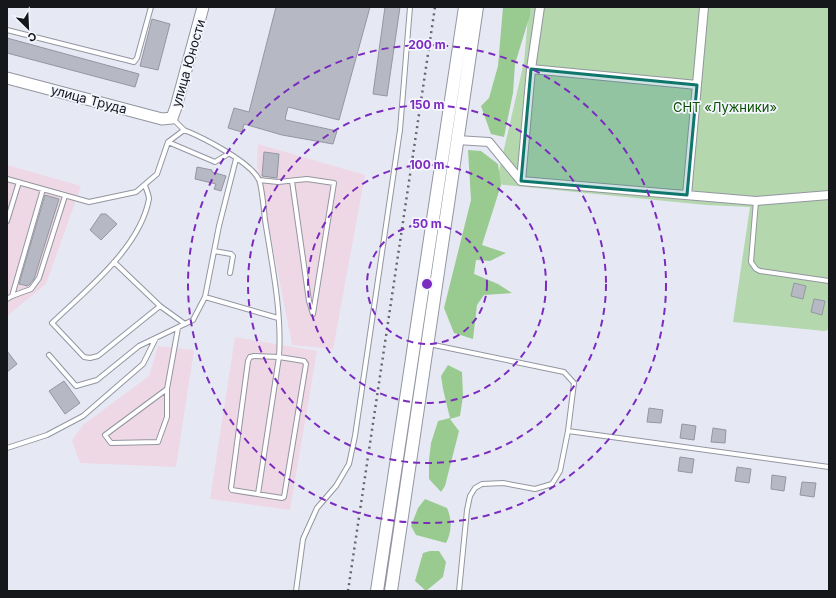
<svg xmlns="http://www.w3.org/2000/svg" width="836" height="598" font-family="Inter,sans-serif">
<style>
.industrial{fill:#efd8e5}
.green{fill:#b4d7ae}
.forest{fill:#99cb91}
.building{fill:#b6b9c4;stroke:#9497a1}
.lines{fill:none;stroke-linecap:round;stroke-linejoin:round}
.service-casing{stroke:#9396a0;stroke-width:6}
.minor-casing{stroke:#9396a0;stroke-width:10}
.tertiary-casing{stroke:#9396a0;stroke-width:13}
.secondary-casing{stroke:#9396a0;stroke-width:14}
.service{stroke:#fff;stroke-width:4}
.minor{stroke:#fff;stroke-width:8}
.tertiary{stroke:#fff;stroke-width:11}
.secondary{stroke:#fff;stroke-width:12}
.rail{stroke:#65666d;stroke-width:2.5;stroke-dasharray:2 4;stroke-linecap:butt}
.marked{fill:#0f766e;fill-opacity:0.2;stroke:#0f766e;stroke-width:3;stroke-linejoin:round}
.ring{fill:none;stroke:#7b2cbf;stroke-width:2;stroke-dasharray:7 5}
.labels{text-anchor:middle;stroke-width:3.5;stroke-linejoin:round;paint-order:stroke}
.street-label{font-size:13px;fill:#16171b;stroke:#f4f6ff}
.park-label{font-size:13px;fill:#0b5000;stroke:#f4f6ff}
.centre{fill:#7b2cbf;stroke:#f4f6ff;stroke-width:2}
.ring-label{font-size:12px;text-anchor:middle;font-weight:bold;fill:#7b2cbf;stroke:#f4f6ff;stroke-width:3.5;stroke-linejoin:round;paint-order:stroke}
</style>
<rect width="100%" height="100%" fill="#e6e9f4"/>
<path class="industrial" d="M258,144L365,175L333,349L292,345L257,165Z
M7,165L81,186L46,284L7,316Z
M235,337L317,351L290,510L210,499Z
M158,346L194,350L176,467L80,463L72,440L83,425L149,376Z"/>
<path class="green" d="M529,7H829V330L824,331L733,322L750,207L706,205L496,184L524,62Z"/>
<path class="forest" d="M503,7H530V15L515,64L513,93L504,137L491,134L481,106L489,98L498,66Z
M468,150L481,151L498,164L501,185L482,245L506,253L490,261L476,260L474,274L498,284L512,293L484,295L477,305L473,339L454,333L444,308L471,200Z
M448,365L462,372L463,396L460,416L450,419L459,431L445,486L441,492L429,479V460L431,443L438,421L450,418L443,389L441,376Z
M425,499L447,508C452,519 452,532 446,543L416,535L411,526L418,508Z
M430,551H439L446,562L443,577L426,591L415,581L423,553Z"/>
<path class="building" d="M276,7H370L339,120L288,107L285,119L286,120L337,131L333,144L282,135L244,124L242,132L228,128L234,108L249,112Z
M385,7H400L387,96L373,94Z
M152,19L170,24L158,70L140,66Z
M7,38L139,74L135,87L7,53Z
M264,152L279,154L277,178L262,176Z
M197,167L212,170V172L226,176L221,191L214,189L216,184L195,179Z
M45,195L59,199L34,279L28,286L19,284Z
M101,214H106L117,224L101,240L90,230Z
M794,283L806,286L803,299L791,296Z
M814,299L825,301L822,315L811,312Z
M7,351L17,364L7,372Z
M64,381L80,403L65,414L49,391Z
M649,408L663,410L661,423L647,422Z
M682,424L696,426L694,440L680,438Z
M713,428L726,430L725,443L711,442Z
M680,457L694,459L692,473L678,471Z
M737,467L751,469L749,483L735,481Z
M772,475L786,477L784,491L771,489Z
M802,482L816,483L814,497L800,495Z"/>
<g class="lines">
<g class="service-casing">
<path id="service" d="M7,30L134,62L137,58L151,7
M184,130C202,137 251,162 259,180C262,187 264,211 265,220C272,265 282,311 279,357L304,361L306,364L284,497L282,498L232,490L231,488L248,361L250,357L254,356L279,357L258,494
M168,142L215,162L228,154
M7,179L89,202L136,192L157,174L168,142L184,130L172,118
M259,180L278,182L307,179L334,183L313,314L309,301L292,181
M756,201L751,262L756,269L760,271L829,281
M7,221L19,182
M214,251L231,254L233,256L230,273
M114,262L160,306L98,356L90,358L84,357L52,323C86,290 140,248 149,199C149,195 146,189 145,185
M12,296L43,189
M205,297L278,318
M7,299L12,296L31,289L39,278L65,196
M160,306L185,324
M429,344L564,372L574,383L568,431L829,467
M49,355L76,386L97,380L139,346L193,320L205,297L219,226L236,159
M167,389V417L158,442L111,443L105,435L167,389L178,328
M7,448L47,435L83,416L143,364L156,338
M296,591L303,539L317,508L336,486L349,464L355,436L400,130L410,7
M459,591L467,510L470,496L475,488L482,484L503,483L535,489L552,484L560,471L568,431"/>
</g>
<g class="minor-casing">
<path id="minor" d="M531,69L697,85
M457,140L489,142L521,181L756,201L829,195
M521,181L531,69L540,7
M687,195L704,7"/>
</g>
<g class="tertiary-casing">
<path id="tertiary" d="M7,78L162,119L172,118L176,107L203,7"/>
</g>
<g class="secondary-casing">
<path id="secondary" d="M377,591L465,7
M391,591L477,7"/>
</g>
<use href="#service" class="service"/>
<use href="#minor" class="minor"/>
<use href="#tertiary" class="tertiary"/>
<use href="#secondary" class="secondary"/>
<path class="rail" d="M348,591L435,7"/>
</g>
<path class="marked" d="M531,69L697,85L687,195L521,181Z"/>
<g class="ring">
<circle cx="427" cy="284" r="60"/>
<circle cx="427" cy="284" r="119"/>
<circle cx="427" cy="284" r="179"/>
<circle cx="427" cy="284" r="239"/>
</g>
<g class="labels">
<g class="street-label">
<text transform="translate(188 63) rotate(-74)" y="5">улица Юности</text>
<text transform="translate(89 99) rotate(15)" y="5">улица Труда</text>
</g>
<g class="park-label">
<text x="725" y="112">СНТ «Лужники»</text>
</g>
</g>
<circle cx="427" cy="284" r="6" class="centre"/>
<g class="ring-label">
<text x="427" y="49">200 m</text>
<text x="427" y="109">150 m</text>
<text x="427" y="169">100 m</text>
<text x="427" y="228">50 m</text>
</g>
<rect width="836" height="598" fill="none" stroke="#16171b" stroke-width="16"/>
<g transform="translate(28 28) rotate(156)" stroke="#f4f6ff" stroke-width="3" paint-order="stroke">
<path d="M0-3L7 15L0 10L-7 15Z" fill="#16171b"/>
<text y="-6" font-size="11" font-weight="bold" text-anchor="middle" fill="#16171b">С</text>
</g>
</svg>
